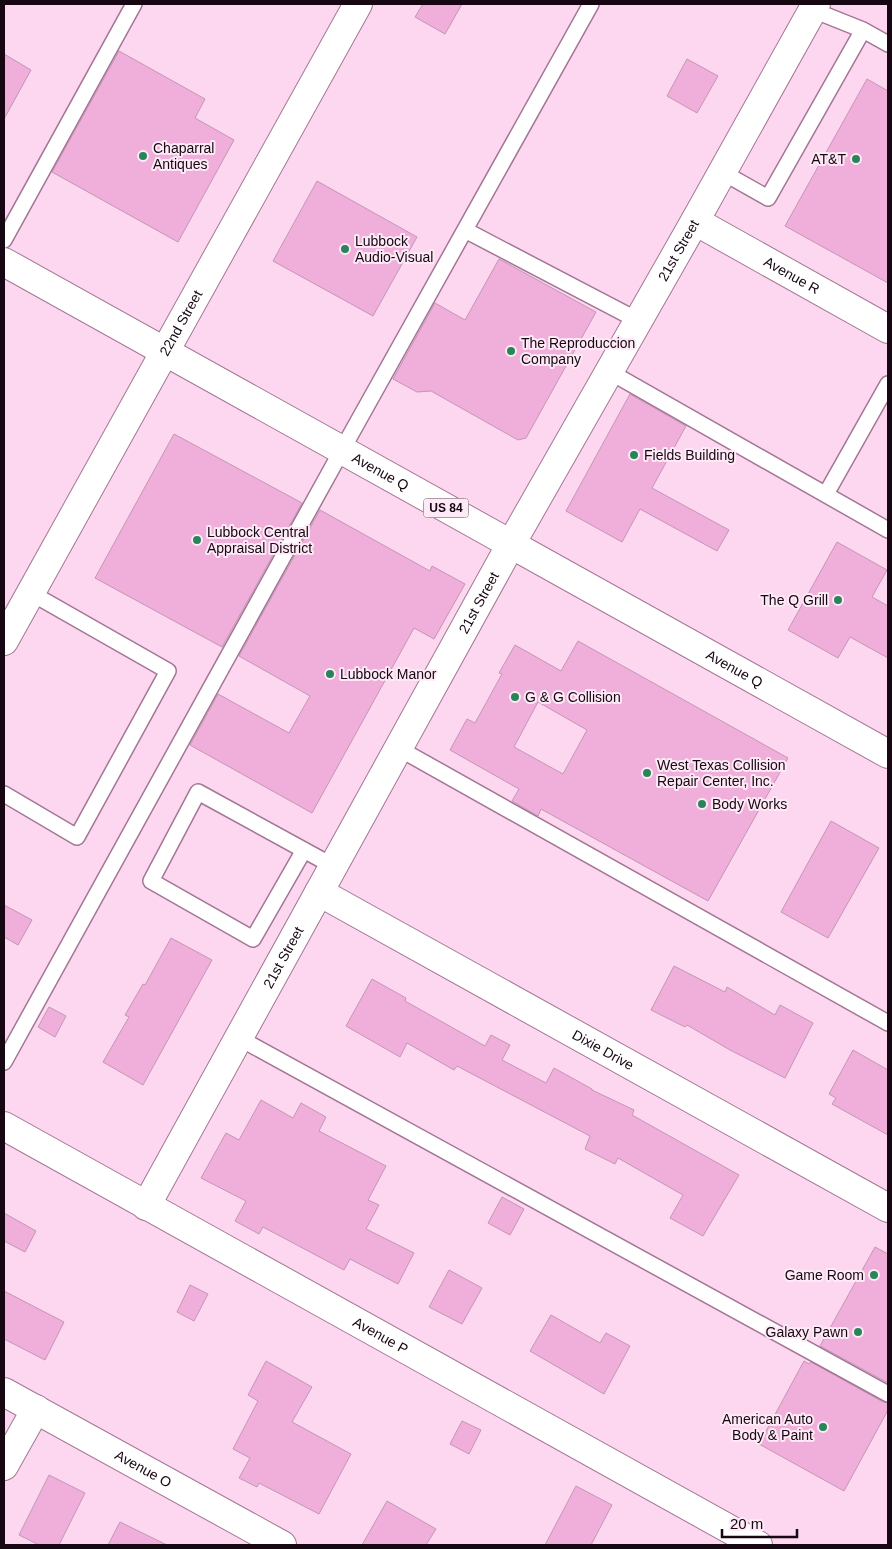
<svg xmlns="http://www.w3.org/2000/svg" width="892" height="1549" font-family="Arial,sans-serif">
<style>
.building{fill:#f0aeda;stroke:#c496b5;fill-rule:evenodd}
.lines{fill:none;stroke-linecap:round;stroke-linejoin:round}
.lane-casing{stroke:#a37794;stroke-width:18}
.street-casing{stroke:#a37794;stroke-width:30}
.highway-casing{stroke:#a37794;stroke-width:30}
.lane{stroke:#fff;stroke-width:15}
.street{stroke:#fff;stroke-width:28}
.highway{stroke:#fff;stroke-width:28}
.poi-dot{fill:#29845a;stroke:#feeaf6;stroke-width:2}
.labels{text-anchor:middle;stroke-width:4;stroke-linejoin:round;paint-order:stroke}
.shield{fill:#feeaf6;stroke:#5c4b56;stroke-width:1}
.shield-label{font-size:12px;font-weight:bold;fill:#160712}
.poi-label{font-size:14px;fill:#160712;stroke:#feeaf6;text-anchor:start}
.street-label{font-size:14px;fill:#160712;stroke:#feeaf6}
</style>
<rect width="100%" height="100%" fill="#fdd6ef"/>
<path class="building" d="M423,4H462L445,34L415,17Z
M119,51L205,99L195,118L234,140L178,242L52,172Z
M4,54L31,70L4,119Z
M687,59L718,76L697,113L667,96Z
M867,79L888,91V283L785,226Z
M317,181L417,237L373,316L273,261Z
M499,259L596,312L526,438L518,440L431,391L417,392L393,379L435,303L465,320Z
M630,394L686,426L652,488L729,530L717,551L640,509L622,542L566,511Z
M174,434L302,503L222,647L95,578Z
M320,510L430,571L432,566L465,584L434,639L414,628L312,813L190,745L218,694L289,733L310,696L239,656Z
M837,542L887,570L872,597L888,606V658L850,637L838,658L788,630Z
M578,641L788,758L708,901L541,809L538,816L512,801L519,789L450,750L467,719L475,723L502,674L499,673L515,645L561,671ZM538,702L587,730L563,774L514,747Z
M831,821L879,848L828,938L781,912Z
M4,905L32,920L18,945L4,937Z
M171,938L212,960L143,1085L103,1062L129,1017L125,1015L143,984L145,985Z
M674,966L725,992L727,987L775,1015L780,1005L813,1023L785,1078L730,1050L687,1025L685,1027L651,1010Z
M372,979L406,998L405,1001L485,1046L491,1035L510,1045L502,1060L546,1083L554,1068L592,1089V1090L634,1110L632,1115L739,1175L703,1236L670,1218L683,1195L618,1158L615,1164L585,1149L590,1136L457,1066L454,1070L407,1043L400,1057L346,1026Z
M49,1007L66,1016L55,1037L38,1027Z
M853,1050L888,1070V1135L832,1104L836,1098L829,1094Z
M261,1100L293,1118L301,1103L326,1117L319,1131L386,1166L368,1200L379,1205L366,1229L414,1253L398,1284L350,1259L344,1270L263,1227L259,1234L235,1221L246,1201L201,1178L226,1133L239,1140Z
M502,1197L524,1209L510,1235L488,1223Z
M4,1213L36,1231L25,1252L4,1241Z
M875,1247L888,1254V1383L820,1346Z
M449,1270L482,1288L462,1324L429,1307Z
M190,1285L208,1294L194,1321L177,1312Z
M4,1291L64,1322L45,1360L4,1339Z
M551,1315L600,1343L606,1333L630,1346L604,1394L530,1351Z
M266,1361L312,1387L292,1422L351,1454L319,1514L259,1483L257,1487L239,1478L250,1458L233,1449L258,1401L248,1395Z
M804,1361L809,1364L811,1362L883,1402L888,1403V1410L844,1491L759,1444Z
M462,1421L481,1430L469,1454L450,1444Z
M49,1475L85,1493L59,1545H39L19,1535Z
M576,1486L612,1505L591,1545H545Z
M387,1501L436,1529L426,1545H362Z
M120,1522L167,1545H108Z"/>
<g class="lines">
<g class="lane-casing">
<path id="lane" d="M813,10L863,30L888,44
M722,172L768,198L863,30
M465,230L639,321
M4,240L134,4
M610,372L888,530
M826,494L888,384
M398,748L888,1023
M4,794L77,837L168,671L31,593
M304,850L253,939L151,881L198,792L333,866
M239,1038L888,1394
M4,1062L342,450L591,4"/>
</g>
<g class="street-casing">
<g id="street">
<path id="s1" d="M695,221L888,329"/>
<path id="s2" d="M4,641L358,4"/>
<path id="s3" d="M319,892L888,1208"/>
<path id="s4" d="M4,1126L758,1545"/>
<path id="s5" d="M146,1206L511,544L695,221L816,4"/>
<path id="s6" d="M4,1392L282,1545"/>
<path d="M4,1466L36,1409"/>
</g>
</g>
<g class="highway-casing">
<g id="highway">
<path id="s7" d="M4,262L888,754"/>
</g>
</g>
<use href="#lane" class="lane"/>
<use href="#street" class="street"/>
<use href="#highway" class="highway"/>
</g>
<g class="poi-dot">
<circle cx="143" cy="156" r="5"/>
<circle cx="856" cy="159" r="5"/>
<circle cx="345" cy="249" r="5"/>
<circle cx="511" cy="351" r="5"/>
<circle cx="634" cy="455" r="5"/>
<circle cx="197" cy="540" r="5"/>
<circle cx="838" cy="600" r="5"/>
<circle cx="330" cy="674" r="5"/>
<circle cx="515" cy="697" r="5"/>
<circle cx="647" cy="773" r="5"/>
<circle cx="702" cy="804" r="5"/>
<circle cx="874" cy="1275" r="5"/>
<circle cx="858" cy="1332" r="5"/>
<circle cx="823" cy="1427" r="5"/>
</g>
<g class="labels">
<rect class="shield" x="423.5" y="498.5" width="45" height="19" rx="4"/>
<g class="shield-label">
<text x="446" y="512">US 84</text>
</g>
<g class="poi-label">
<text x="153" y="153">Chaparral<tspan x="153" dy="16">Antiques</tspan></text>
<text x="846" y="164" text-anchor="end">AT&amp;T</text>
<text x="355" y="246">Lubbock<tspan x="355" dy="16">Audio-Visual</tspan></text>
<text x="521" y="348">The Reproduccion<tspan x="521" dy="16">Company</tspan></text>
<text x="644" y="460">Fields Building</text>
<text x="207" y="537">Lubbock Central<tspan x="207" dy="16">Appraisal District</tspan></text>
<text x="828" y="605" text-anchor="end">The Q Grill</text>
<text x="340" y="679">Lubbock Manor</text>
<text x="525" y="702">G &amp; G Collision</text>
<text x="657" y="770">West Texas Collision<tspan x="657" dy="16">Repair Center, Inc.</tspan></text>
<text x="712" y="809">Body Works</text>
<text x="864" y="1280" text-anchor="end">Game Room</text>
<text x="848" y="1337" text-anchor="end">Galaxy Pawn</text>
<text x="813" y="1424" text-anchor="end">American Auto<tspan x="813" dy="16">Body &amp; Paint</tspan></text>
</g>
<g class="street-label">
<text dy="5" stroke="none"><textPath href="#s5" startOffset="1094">21st Street</textPath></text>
<text dy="5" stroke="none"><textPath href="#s1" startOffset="111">Avenue R</textPath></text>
<text dy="5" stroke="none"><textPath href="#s2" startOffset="364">22nd Street</textPath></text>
<text dy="5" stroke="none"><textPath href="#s7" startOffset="431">Avenue Q</textPath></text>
<text dy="5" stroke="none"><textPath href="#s5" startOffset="689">21st Street</textPath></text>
<text dy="5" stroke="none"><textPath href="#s7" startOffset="836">Avenue Q</textPath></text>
<text dy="5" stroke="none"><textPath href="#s5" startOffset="284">21st Street</textPath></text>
<text dy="5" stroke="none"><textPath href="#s3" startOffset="325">Dixie Drive</textPath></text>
<text dy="5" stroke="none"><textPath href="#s4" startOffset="431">Avenue P</textPath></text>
<text dy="5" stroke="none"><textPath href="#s6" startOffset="159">Avenue O</textPath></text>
</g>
</g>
<rect width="892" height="1549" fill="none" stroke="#160712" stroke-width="10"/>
<path d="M722 1529v8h75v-8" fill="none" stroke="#160712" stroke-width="2.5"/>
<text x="730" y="1529" font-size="15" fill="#160712" stroke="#feeaf6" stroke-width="4" paint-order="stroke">20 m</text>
</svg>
